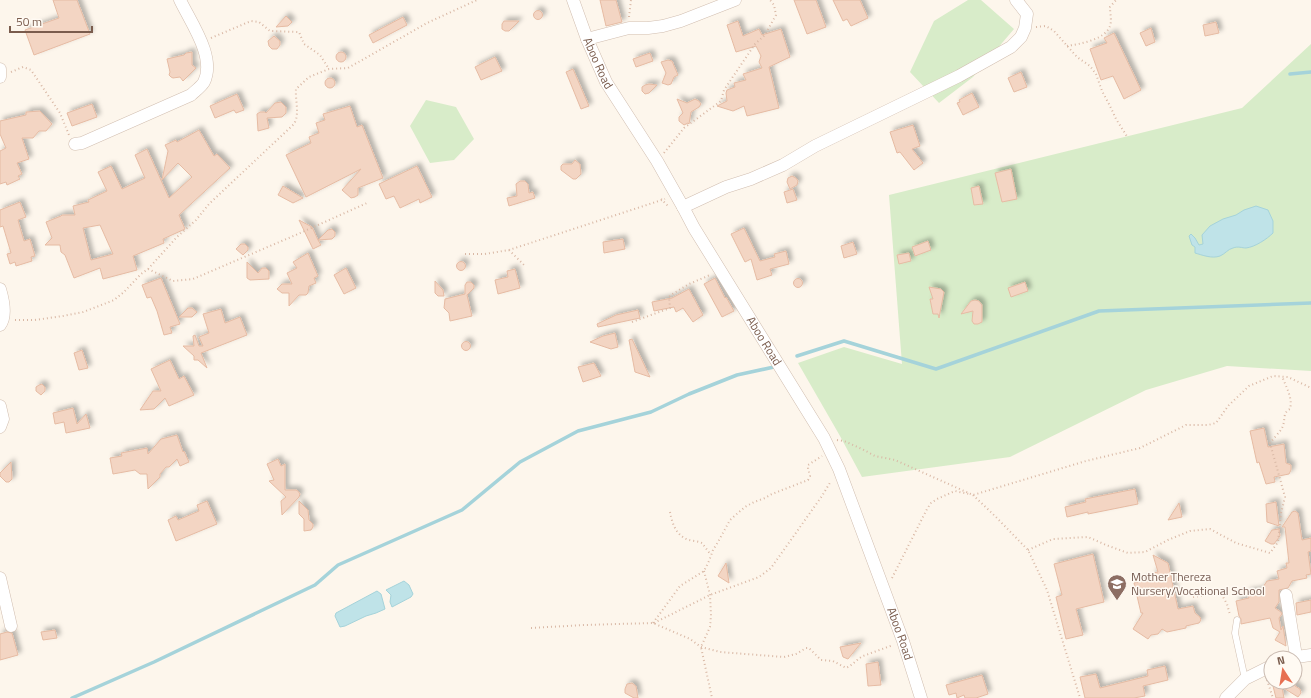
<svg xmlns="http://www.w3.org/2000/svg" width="1311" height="698" font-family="'Titillium Web',sans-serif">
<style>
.green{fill:#d8ecc9}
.water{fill:#bfe3e8;stroke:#a5d3da}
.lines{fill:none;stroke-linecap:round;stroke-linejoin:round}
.stream{stroke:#a5d3da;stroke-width:3.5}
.building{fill:#f3d5c3;stroke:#e6bba3;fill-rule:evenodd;filter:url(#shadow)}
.service-casing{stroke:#d1beb0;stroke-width:7}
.minor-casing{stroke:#d1beb0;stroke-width:13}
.path{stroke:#d9b8a5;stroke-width:2;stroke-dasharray:1 3;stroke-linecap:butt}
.service{stroke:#fff;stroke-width:6}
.minor{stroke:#fff;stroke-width:12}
.labels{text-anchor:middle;stroke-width:3;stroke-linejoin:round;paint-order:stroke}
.street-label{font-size:12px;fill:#7a5c4d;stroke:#fffaf3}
.education-label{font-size:12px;fill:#785e54;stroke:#fffaf3;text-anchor:start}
</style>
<defs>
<filter id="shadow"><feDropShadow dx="3.5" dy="-3.5" stdDeviation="2" flood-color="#0004"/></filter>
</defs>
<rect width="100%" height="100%" fill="#fdf6ec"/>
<path class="green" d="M968,0H981L1014,29L973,77L939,103L910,72L934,21Z
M1311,44V371L1227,366L1146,390L1010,457L862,477L840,436L798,363L844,347L902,364L889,195L1242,108Z
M426,100L456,107L474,139L454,160L430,163L410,126Z"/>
<path class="water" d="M1256,206L1268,210L1273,221V233C1267,239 1255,247 1246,248C1242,248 1238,246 1233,248C1228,249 1225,254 1220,256C1212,259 1202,255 1195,253V247L1192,245L1189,236L1191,234L1195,238L1199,245L1203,244L1202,235L1210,226L1223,219L1236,215L1244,210Z
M404,581L409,585L413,594L411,597L392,607L390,602L391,595L386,590Z
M377,591L381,594L385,609L376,613L366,616L345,626L340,627L335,616L336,613Z"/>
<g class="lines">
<path class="stream" d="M1290,74L1311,72
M797,356L844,341L936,369L1099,311L1311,303
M72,698L154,662L315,585L338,565L462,510L520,462L578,431L651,412L689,394L737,375L774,367"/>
</g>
<path class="building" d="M53,0H77L90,34L34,55L25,30L59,18Z
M600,0H616L622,22L606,26Z
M794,0H816L826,27L807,34Z
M833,0H860L868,18L851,26L847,19L843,21Z
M533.5 15a4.5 4.5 0 1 1 9 0a4.5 4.5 0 1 1-9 0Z
M286,16L292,22L288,26L276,27Z
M403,17L407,25L373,43L369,35Z
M504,21H519L509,31H505L502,29V24Z
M738,21L743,36L759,29L762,35L781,29L790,57L769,67L779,108L747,116L744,106L733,111L717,106L727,101L726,93L727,90L735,87L734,83L746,80L743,74L762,68L759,62L761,56L756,46L736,52L727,25Z
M1216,22L1219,33L1205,36L1203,25Z
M1151,28L1155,42L1146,46L1140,33Z
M1114,33L1141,90L1124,99L1113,76L1101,80L1090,49L1107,43L1104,38Z
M274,36L280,41V45L277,49H272L269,46L268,41Z
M192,52V65L196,68L183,81L180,77L173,78L171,77L169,75L170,72L167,59L184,55L186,53Z
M336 57a5 5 0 1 1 10 0a5 5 0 1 1-10 0Z
M650,53L653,61L636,67L633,59Z
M495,57L502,71L481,80L475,67Z
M668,60L672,61L678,75L674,77L671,84L668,85L662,83L666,73L661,62Z
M573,69L589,106L581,109L566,72Z
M1021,72L1027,87L1014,92L1008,78Z
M325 83a5 5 0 1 1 10 0a5 5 0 1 1-10 0Z
M645,85L649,84L657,85L649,93L645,94L642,91V87Z
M972,93L979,107L963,115L957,103L960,102L959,100Z
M237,94L244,110L236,113L234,110L215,118L210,106Z
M677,99L687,103L695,99L699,101L701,104L699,107L691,112L689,124L688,123L684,125L679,121V117L683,113Z
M281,102L286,107V113L282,117L267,118L269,128L258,131L257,114L260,112H265L266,113L275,103Z
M92,104L97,117L72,126L67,113Z
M350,106L357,127L362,125L383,178L358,188V195L355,197L351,198L342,190L361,169L306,197L286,155L311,143L309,137L319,133L316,123L325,120L323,114Z
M40,111L52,124L46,131H39L33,138H22L29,159L17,163L22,174L18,176L20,179L7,185L6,182L0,184V151L6,148L0,134V121L26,115V112Z
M913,125L920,146L912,149L923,163L914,170L900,152L897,153L890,132Z
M199,130L214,156L217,154L230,168L179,215L185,229L163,239L164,243L133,256L137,270L103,279L100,268L74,278L65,255L61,252L60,245H45L52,238L46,222L61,216L62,215H75L73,206L89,202L88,200L107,191L98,172L111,166L122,189L145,178L135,155L147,149L169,198L192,177L178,163L162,180L168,151L165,145L176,140L177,142ZM100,225L113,254L91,260L83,228Z
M575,160L580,164L581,174L576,179H573L561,170V166L563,164H572Z
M417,166L432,197L420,203L419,199L400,208L394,196L386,199L379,184Z
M1011,169L1017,199L1002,202L995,173Z
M792,176L796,178L798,181L797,185L790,189L787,182L788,178Z
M520,181H525L528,184L529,193L533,192L535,198L509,206L507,198L517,196L516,184Z
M283,186L303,198L293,203L278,195Z
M979,186L983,204L974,205L971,188Z
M793,189L797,200L787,203L784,192Z
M20,202L26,217L18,220L24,241L30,239L35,256L31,257L32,261L16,266L15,262L10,264L7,254L11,253L3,226L0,227V210Z
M299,220L312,227L318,240L328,230L332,229L335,232V236L332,239L318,240L321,245L313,249Z
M744,228L760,261L775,257L774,254L786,251L789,264L770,269L772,275L757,280L751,259L745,262L731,234Z
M623,239L625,249L604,253L603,242Z
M928,241L931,250L915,256L912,247Z
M853,242L857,254L844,258L841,246Z
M241,244H245L248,247V250L243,255L236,249Z
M308,253L318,276L314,278L316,283L309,286L308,293L306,295H299L289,306V293H282L277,289L282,284H292L287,273L297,268L293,262Z
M909,253L911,261L899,264L897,255Z
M456.5 266a4.5 4.5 0 1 1 9 0a4.5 4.5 0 1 1-9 0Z
M247,262L258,273L262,268H266L269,271V279L250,280L247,278Z
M346,268L356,288L344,294L334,275Z
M515,269L520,288L498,294L495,280L508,277L507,271Z
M161,278L180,324L170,327L172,333L164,335L157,311L151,297L147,298L142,285Z
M715,278L725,298L726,297L734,311L722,317L704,284Z
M793.5 283a4.5 4.5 0 1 1 9 0a4.5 4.5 0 1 1-9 0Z
M435,281L443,290L444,296H438L435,293Z
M467,282H471L474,285V288L467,295L472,316L450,321L449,313L444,308L445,299L465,294V285Z
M1025,282L1028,291L1011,297L1008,288Z
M929,287L941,289L944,292L939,318L938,314H933L930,299H933Z
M689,289L703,315L693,322L683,308L676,312L674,307L654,311L652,302L672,298Z
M975,300L979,301L982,305V322L978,324H974L972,321L973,311L961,314L971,301Z
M188,308H192L197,312L192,317H179Z
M221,309L225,323L240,317L247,335L201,353L207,368L198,360H194V356L183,346H194L193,336L195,335L199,346H203L199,337L209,333L203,314Z
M638,310L640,318L598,327L597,324L616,315Z
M615,333L618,347L611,349L590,342L603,336Z
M632,339L650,377L635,372L629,340Z
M461.5 346a4.5 4.5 0 1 1 9 0a4.5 4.5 0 1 1-9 0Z
M82,350L88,368L79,370L74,353Z
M170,360L179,379L184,376L194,395L169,406L165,398L154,409L140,410L153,391H161L151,369Z
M594,363L601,376L583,382L578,367Z
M42,384L45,387V391L41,395L36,391V387L39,385Z
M73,408L77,424L86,414L90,428L66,433L64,422L55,424L53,413Z
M1264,428L1268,447L1284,444L1286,463L1291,465V470L1289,474L1274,477L1275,482L1266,484L1259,462L1257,463L1250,431Z
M177,435L183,452L184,451L189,462L180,466L177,459L169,467H166L160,474V477L148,489L147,474H140L135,470L113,474L110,458L122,456L121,453L147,448L148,454L161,439Z
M278,459L281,466L285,464V490H296L298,491L300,494L299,497L282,515L281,501L286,497L269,481L274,480L267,464Z
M11,462L12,479L9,482H6L0,476V473Z
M1135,489L1138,504L1088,514V512L1067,517L1065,507L1086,502L1085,499Z
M207,501L217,524L176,541L168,520L176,516L178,520L199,511L197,505Z
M299,501L308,510L309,520L313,524V527L311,530L304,531V519L299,514Z
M1276,502L1279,526L1267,522L1266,504Z
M1179,503L1182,517L1168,520Z
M1295,511L1298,513L1302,540L1311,538V551L1308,552L1311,574L1306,575L1307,578L1292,581L1288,588L1279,590V602L1275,608L1281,612L1282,614L1279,618L1281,630L1283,626L1286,646L1275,640L1280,632L1273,628L1270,618L1241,624V619L1239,616L1236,601L1249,598L1247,592L1261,590L1267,581L1279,579L1277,571L1287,568L1286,563H1289L1285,527H1282L1292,512Z
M1279,529L1280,536L1274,544H1271L1265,541L1272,530Z
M1093,554L1104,602L1076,609L1083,635L1066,639L1056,597L1062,595L1054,564Z
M1153,555L1168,563L1178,609L1193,606L1195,613L1200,617L1201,620L1199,623L1186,626V628L1167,632L1162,629L1158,634L1151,635L1148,639L1133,629L1143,613H1141L1134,583L1154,578L1153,573L1158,572Z
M726,563L729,583L718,576Z
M1311,600V612L1297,615L1296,603Z
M55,630L57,638L43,640L41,632Z
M7,632L12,633L18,655L0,660V634Z
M861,643L848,659L843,657L840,647Z
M878,662L881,685L868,686L866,664Z
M1165,666L1168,680L1143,686L1145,696L1134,698H1085L1080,677L1096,674L1100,688L1148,676L1147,670Z
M982,675L988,694L976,698H965L964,695L957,698L956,693L949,695L946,685Z
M1272,682H1294L1295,686L1300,689L1301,693L1298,697L1282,687L1284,698H1276Z
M632,683L636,686L638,698H634L625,693V689L627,684Z"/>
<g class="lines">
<g class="service-casing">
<path id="service" d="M1237,620L1235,633L1245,679"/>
</g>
<g class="minor-casing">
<g id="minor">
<path id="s1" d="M573,0L587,39L606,82L657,161L683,207L694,228L824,438L839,469L903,641L921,698"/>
<path d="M587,39L629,28H648L663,26L681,21L735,0"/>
<path d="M0,69V77"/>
<path d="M75,144L82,143L191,95C195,91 201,87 204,82C216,57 191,23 180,0"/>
<path d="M683,207L726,187L751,179L783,165L815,146L959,76L1011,47L1021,37L1025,28L1027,14L1016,0"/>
<path d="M0,289C3,299 7,316 0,325"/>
<path d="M0,406L3,419L0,427"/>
<path d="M0,578L11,626"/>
<path d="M1286,595L1296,656"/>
<path d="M1290,658L1311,655"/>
<path d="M1226,698L1245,679L1271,666"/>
</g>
</g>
<path class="path" d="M629,17L631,0
M1036,27L1046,26L1054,31L1077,57L1090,66L1096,74L1102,91L1110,106L1116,119L1128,138
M211,38L251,21L259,22L270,31L299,32L304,44L320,55L329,69
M1067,46C1079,44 1105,40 1110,26C1112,21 1110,13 1110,7L1116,0
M11,72L23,67L31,70L60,113L69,135
M664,153L684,128L721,101L724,90L755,44L765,35L776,15L774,5L770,0
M661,199L669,207
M509,250L524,265
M465,254H485L509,250L665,199
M148,269L173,281L193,279L298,234L367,203
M15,320H35L63,316L83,312L99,306L114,300L124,292L141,274L148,269L177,237L196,220L209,204L294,124C300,114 295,100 296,89L309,77L329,69L348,68L427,23L477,0
M632,322L670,308L669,297L671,295L689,284L710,275
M837,440L844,441L862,449L875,456L895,460L973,495L1086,461L1140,448L1186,425H1208L1216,423L1228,406L1249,386L1273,376L1288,377L1311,388
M973,495L997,518L1028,550L1047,590L1080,698
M670,512C672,523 676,536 689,540C693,541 698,541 702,543L711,555
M1028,550L1053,539L1088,537L1106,545L1128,553L1145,552L1168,540L1190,531L1210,529L1236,543L1270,553L1278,542L1281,513L1285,497L1270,443C1274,438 1279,433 1282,428C1286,420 1282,413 1290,409C1293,398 1286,387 1282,376
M704,571L710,595L711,615L710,627L701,647L712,698
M892,578L927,509L931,503L937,499L955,491L969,494
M1193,597L1213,594L1222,595L1227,604L1230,615
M653,623L680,586L704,571L709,561L713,550L718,542L730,520L739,512L745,507L754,502L765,498L772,494L808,480L810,476L808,468V465L822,456
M654,623L710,595L759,577L771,568L822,496L831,481
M531,628L584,625L653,623L690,639L701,647L720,652L784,657L796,654L806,648H809L821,660L833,661L846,668C853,665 857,659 863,656L893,645
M1267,680L1273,698"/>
<use href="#service" class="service"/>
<use href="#minor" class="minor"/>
</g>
<defs>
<g id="school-pin" transform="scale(1)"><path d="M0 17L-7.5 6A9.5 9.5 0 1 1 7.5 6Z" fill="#8d6e63" stroke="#fffaf3"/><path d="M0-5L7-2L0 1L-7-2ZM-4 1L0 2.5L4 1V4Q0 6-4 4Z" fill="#fff"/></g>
</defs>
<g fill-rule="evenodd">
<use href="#school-pin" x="1117" y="584"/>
</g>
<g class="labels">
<g class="street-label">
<text dy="4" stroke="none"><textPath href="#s1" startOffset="68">Aboo Road</textPath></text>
<text dy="4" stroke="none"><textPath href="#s1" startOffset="392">Aboo Road</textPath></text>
<text dy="4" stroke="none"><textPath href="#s1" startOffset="716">Aboo Road</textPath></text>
</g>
<g class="education-label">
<text x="1131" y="581">Mother Thereza<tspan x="1131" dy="14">Nursery/Vocational School</tspan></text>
</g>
</g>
<g transform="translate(1283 670) rotate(348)"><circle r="19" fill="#fffaf3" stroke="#cabbb1"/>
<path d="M0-3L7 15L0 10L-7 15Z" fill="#e76f51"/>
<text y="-6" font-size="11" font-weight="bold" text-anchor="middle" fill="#7a5c4d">N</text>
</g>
<path d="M10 26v6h82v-6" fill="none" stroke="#7a5c4d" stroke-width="2"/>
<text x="16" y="26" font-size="12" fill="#7a5c4d" stroke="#fffaf3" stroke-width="3" paint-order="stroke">50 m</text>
</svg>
